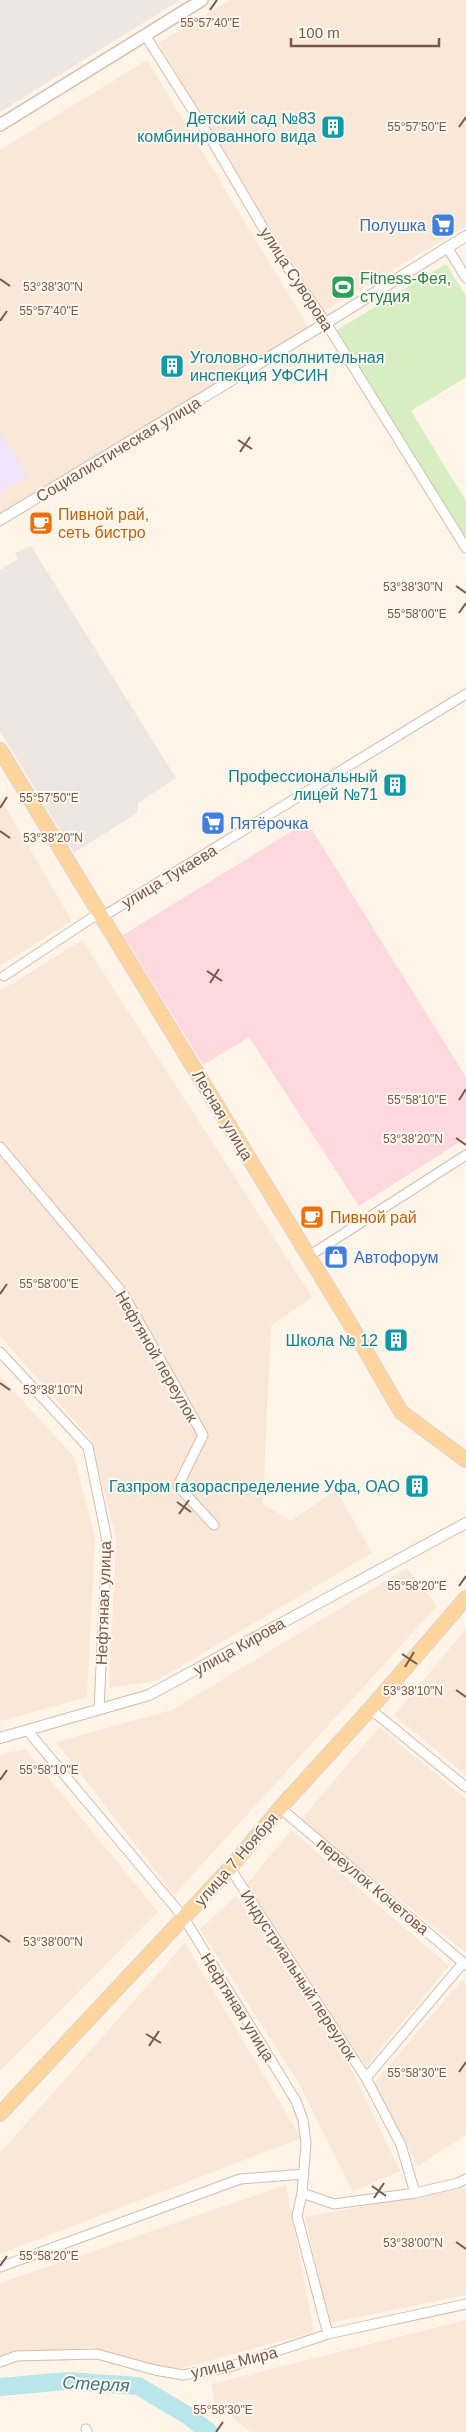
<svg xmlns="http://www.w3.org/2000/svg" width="466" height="2432" font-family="Helvetica,sans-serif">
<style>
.residential{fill:#f9e8d7}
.industrial{fill:#eee6e0}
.education{fill:#f1e3fb}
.medical{fill:#fdd9df}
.green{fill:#d7eec3}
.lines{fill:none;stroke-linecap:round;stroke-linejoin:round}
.river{stroke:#b8e6ea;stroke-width:18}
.minor-casing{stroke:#d4bcae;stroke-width:11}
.tertiary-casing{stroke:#d4bcae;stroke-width:12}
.secondary-casing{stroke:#dabead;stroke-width:14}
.primary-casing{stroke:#ddd3cf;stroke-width:16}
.minor{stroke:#fff;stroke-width:9}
.tertiary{stroke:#fff;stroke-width:10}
.secondary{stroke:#fff;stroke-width:11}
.primary{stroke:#ffd49d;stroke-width:14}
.ticks{fill:none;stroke:#7b5748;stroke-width:2}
.labels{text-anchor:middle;stroke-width:4;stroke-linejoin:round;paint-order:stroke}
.culture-label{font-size:16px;fill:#0d838f;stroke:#fff8ef;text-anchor:end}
.shop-label{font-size:16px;fill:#366cbe;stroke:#fff8ef;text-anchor:start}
.leisure-label{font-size:16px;fill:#27864d;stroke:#fff8ef;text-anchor:start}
.street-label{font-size:16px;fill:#7b5748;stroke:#fff8ef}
.food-label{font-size:16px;fill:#c56008;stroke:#fff8ef;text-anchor:start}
.water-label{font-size:18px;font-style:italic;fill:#3a7a82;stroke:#fff8ef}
.ticks-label{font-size:12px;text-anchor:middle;fill:#7b5748;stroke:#fff8ef;stroke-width:4;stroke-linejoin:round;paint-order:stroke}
</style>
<rect width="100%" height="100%" fill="#fef4e7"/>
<path class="residential" d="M230,0H466V226L321,313L158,43Z
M147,60L310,330L0,515V150Z
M0,798L72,921L0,966Z
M82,940L312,1297L271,1326L263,1504L291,1521L336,1490L372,1553L156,1681L109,1688L116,1537L91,1440L0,1336V991Z
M0,1376L74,1457L95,1537L87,1697L0,1721Z
M407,1568L437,1606L174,1895L56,1742L172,1710Z
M466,1629V1775L394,1715Z
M379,1727L466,1799V1953L301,1820Z
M25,1749L158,1912L0,2071V1755Z
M291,1830L449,1966L366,2066L247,1884Z
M236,1896L346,2058L400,2171L353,2192L297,2080L200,1929Z
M185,1943L301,2138L0,2254V2153Z
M462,1980L466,1983V2135L418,2166L374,2083Z
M286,2185L314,2332L171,2371L91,2347L14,2354L0,2357V2283Z
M466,2188V2295L329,2323L305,2217Z
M466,2320V2432H250L215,2403L211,2384Z"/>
<path class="industrial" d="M0,0H180L0,112Z
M31,546L176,778L138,803L137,813L74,853L0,731V570L18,559L15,553Z"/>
<path class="education" d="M0,433L28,475L0,494Z"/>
<path class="medical" d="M307,822L466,1077V1138L359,1206L249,1037L203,1065L123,935Z"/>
<path class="green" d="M446,264L466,296V377L411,411L466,501V542L337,330Z"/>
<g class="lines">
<path class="river" d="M0,2387L67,2381L138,2386L187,2415L209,2432"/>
<g class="minor-casing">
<path id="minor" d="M145,35L211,139L279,255L326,323L466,548
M447,247L466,278
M4,976L93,917H102L466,694
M0,1147L122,1292L203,1435L178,1486L214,1525
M309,1256L466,1155
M0,1352L88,1447L107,1540L99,1709
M370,1709L466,1787
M27,1730L184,1918L296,2101L303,2120L306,2143L302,2193L297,2216L328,2334
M280,1808L466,1965
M230,1868L366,2078L401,2145L415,2193
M366,2078L463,1963
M302,2193L334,2204L415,2193L458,2183L466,2179
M0,2267L240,2179L304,2174
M0,2362L16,2356L97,2354L155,2370L183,2375L229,2367L328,2334L466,2304
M86,2429L87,2432"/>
</g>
<g class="tertiary-casing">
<path id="tertiary" d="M0,520L326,323L466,236
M0,1738L149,1695L466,1523"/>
</g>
<g class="secondary-casing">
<path id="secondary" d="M0,125L202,0"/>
</g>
<g class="primary-casing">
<path id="primary" d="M0,750L349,1322L401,1412L466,1460
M0,2114L230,1868L280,1808L370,1709L466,1598"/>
</g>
<use href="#minor" class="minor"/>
<use href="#tertiary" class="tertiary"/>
<use href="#secondary" class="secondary"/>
<use href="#primary" class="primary"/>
</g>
<path class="ticks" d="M210,10L217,0M459,127L466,117M0,279L10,286M0,321L7,311M238,440L252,449M240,452L250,437M456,586L466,593M459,613L466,603M0,808L7,797M0,831L10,838M207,971L222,981M210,983L219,969M459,1100L466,1089M456,1138L466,1145M0,1294L7,1284M0,1383L10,1390M177,1502L191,1512M179,1514L189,1500M459,1586L466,1576M402,1654L417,1664M405,1667L414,1652M456,1690L466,1697M0,1780L7,1770M0,1935L10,1942M146,2034L161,2043M149,2046L159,2031M459,2072L466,2062M372,2186L386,2196M374,2198L384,2183M456,2242L466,2249M0,2266L7,2256M216,2432L223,2422"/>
<defs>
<g id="building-square" transform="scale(1.25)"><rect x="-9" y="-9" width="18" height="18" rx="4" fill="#0f9aa8" stroke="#fff8ef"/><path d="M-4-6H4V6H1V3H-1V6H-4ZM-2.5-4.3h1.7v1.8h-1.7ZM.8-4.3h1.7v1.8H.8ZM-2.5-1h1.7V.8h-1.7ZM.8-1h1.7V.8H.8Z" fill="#fff"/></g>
<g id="supermarket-square" transform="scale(1.25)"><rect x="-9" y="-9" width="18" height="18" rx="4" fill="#3f7fe0" stroke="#fff8ef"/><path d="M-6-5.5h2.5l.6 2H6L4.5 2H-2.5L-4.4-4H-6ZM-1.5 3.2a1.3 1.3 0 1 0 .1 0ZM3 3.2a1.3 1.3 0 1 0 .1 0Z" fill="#fff"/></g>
<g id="stadium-square" transform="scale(1.25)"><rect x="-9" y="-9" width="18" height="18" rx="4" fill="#2e9e5b" stroke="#fff8ef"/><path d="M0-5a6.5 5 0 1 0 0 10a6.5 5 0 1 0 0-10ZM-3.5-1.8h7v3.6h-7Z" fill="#fff"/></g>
<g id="cafe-square" transform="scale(1.25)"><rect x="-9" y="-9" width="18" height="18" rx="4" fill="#e8710a" stroke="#fff8ef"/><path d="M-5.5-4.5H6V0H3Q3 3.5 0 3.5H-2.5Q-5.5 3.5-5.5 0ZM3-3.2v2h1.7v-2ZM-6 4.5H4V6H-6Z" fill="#fff"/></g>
<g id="shop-square" transform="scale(1.25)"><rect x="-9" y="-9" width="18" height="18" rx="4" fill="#3f7fe0" stroke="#fff8ef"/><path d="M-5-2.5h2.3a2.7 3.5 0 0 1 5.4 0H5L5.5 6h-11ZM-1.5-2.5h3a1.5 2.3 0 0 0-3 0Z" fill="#fff"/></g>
</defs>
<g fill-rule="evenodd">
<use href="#building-square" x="333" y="127"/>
<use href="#supermarket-square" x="443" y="225"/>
<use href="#stadium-square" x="343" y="287"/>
<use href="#building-square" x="172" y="366"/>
<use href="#cafe-square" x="41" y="523"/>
<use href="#building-square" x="395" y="785"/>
<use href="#supermarket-square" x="213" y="823"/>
<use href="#cafe-square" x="312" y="1217"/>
<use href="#shop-square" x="336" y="1257"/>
<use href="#building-square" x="396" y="1340"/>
<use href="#building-square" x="417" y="1486"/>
</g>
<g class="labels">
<g class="culture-label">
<text x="316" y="124">Детский сад №83<tspan x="316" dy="18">комбинированного вида</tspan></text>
<text x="190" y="363" text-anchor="start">Уголовно-исполнительная<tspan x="190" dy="18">инспекция УФСИН</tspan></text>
<text x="378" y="782">Профессиональный<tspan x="378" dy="18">лицей №71</tspan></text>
<text x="378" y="1346">Школа № 12</text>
<text x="400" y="1492">Газпром газораспределение Уфа, ОАО</text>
</g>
<g class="shop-label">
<text x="426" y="231" text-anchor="end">Полушка</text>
<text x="230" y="829">Пятёрочка</text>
<text x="354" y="1263">Автофорум</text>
</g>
<g class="leisure-label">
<text x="360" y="284">Fitness-Фея,<tspan x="360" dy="18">студия</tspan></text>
</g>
<g class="street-label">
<text transform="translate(297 279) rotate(57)" y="6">улица Суворова</text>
<text transform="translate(118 449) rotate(-31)" y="6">Социалистическая улица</text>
<text transform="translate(169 876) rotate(-31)" y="6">улица Тукаева</text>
<text transform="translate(223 1115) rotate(59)" y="6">Лесная улица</text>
<text transform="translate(157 1356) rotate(60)" y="6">Нефтяной переулок</text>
<text transform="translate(103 1603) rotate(-88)" y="6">Нефтяная улица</text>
<text transform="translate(239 1646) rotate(-29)" y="6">улица Кирова</text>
<text transform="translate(236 1859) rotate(-49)" y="6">улица 7 Ноября</text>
<text transform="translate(373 1886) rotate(40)" y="6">переулок Кочетова</text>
<text transform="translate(299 1975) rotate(57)" y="6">Индустриальный переулок</text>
<text transform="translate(238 2007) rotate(58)" y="6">Нефтяная улица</text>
<text transform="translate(234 2362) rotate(-14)" y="6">улица Мира</text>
</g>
<g class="food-label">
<text x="58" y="520">Пивной рай,<tspan x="58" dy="18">сеть бистро</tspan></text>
<text x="330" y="1223">Пивной рай</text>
</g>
<g class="water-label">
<text transform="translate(96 2384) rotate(3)" y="6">Стерля</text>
</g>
</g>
<g class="ticks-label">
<text x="210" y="27">55°57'40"E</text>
<text x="417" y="131">55°57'50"E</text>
<text x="53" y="291">53°38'30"N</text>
<text x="49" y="315">55°57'40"E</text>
<text x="413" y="591">53°38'30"N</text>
<text x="417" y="618">55°58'00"E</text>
<text x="49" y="802">55°57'50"E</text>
<text x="53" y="842">53°38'20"N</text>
<text x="417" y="1104">55°58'10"E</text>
<text x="413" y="1143">53°38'20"N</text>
<text x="49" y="1288">55°58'00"E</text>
<text x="53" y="1394">53°38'10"N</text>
<text x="417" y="1590">55°58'20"E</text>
<text x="413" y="1695">53°38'10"N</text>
<text x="49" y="1774">55°58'10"E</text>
<text x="53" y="1946">53°38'00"N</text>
<text x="417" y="2077">55°58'30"E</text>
<text x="413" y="2247">53°38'00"N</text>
<text x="49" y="2260">55°58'20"E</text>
<text x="223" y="2414">55°58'30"E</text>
</g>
<path d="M291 38v8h148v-8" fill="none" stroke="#7b5748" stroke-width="2.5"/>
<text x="298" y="38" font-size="15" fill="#7b5748" stroke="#fff8ef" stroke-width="4" paint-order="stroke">100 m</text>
</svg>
